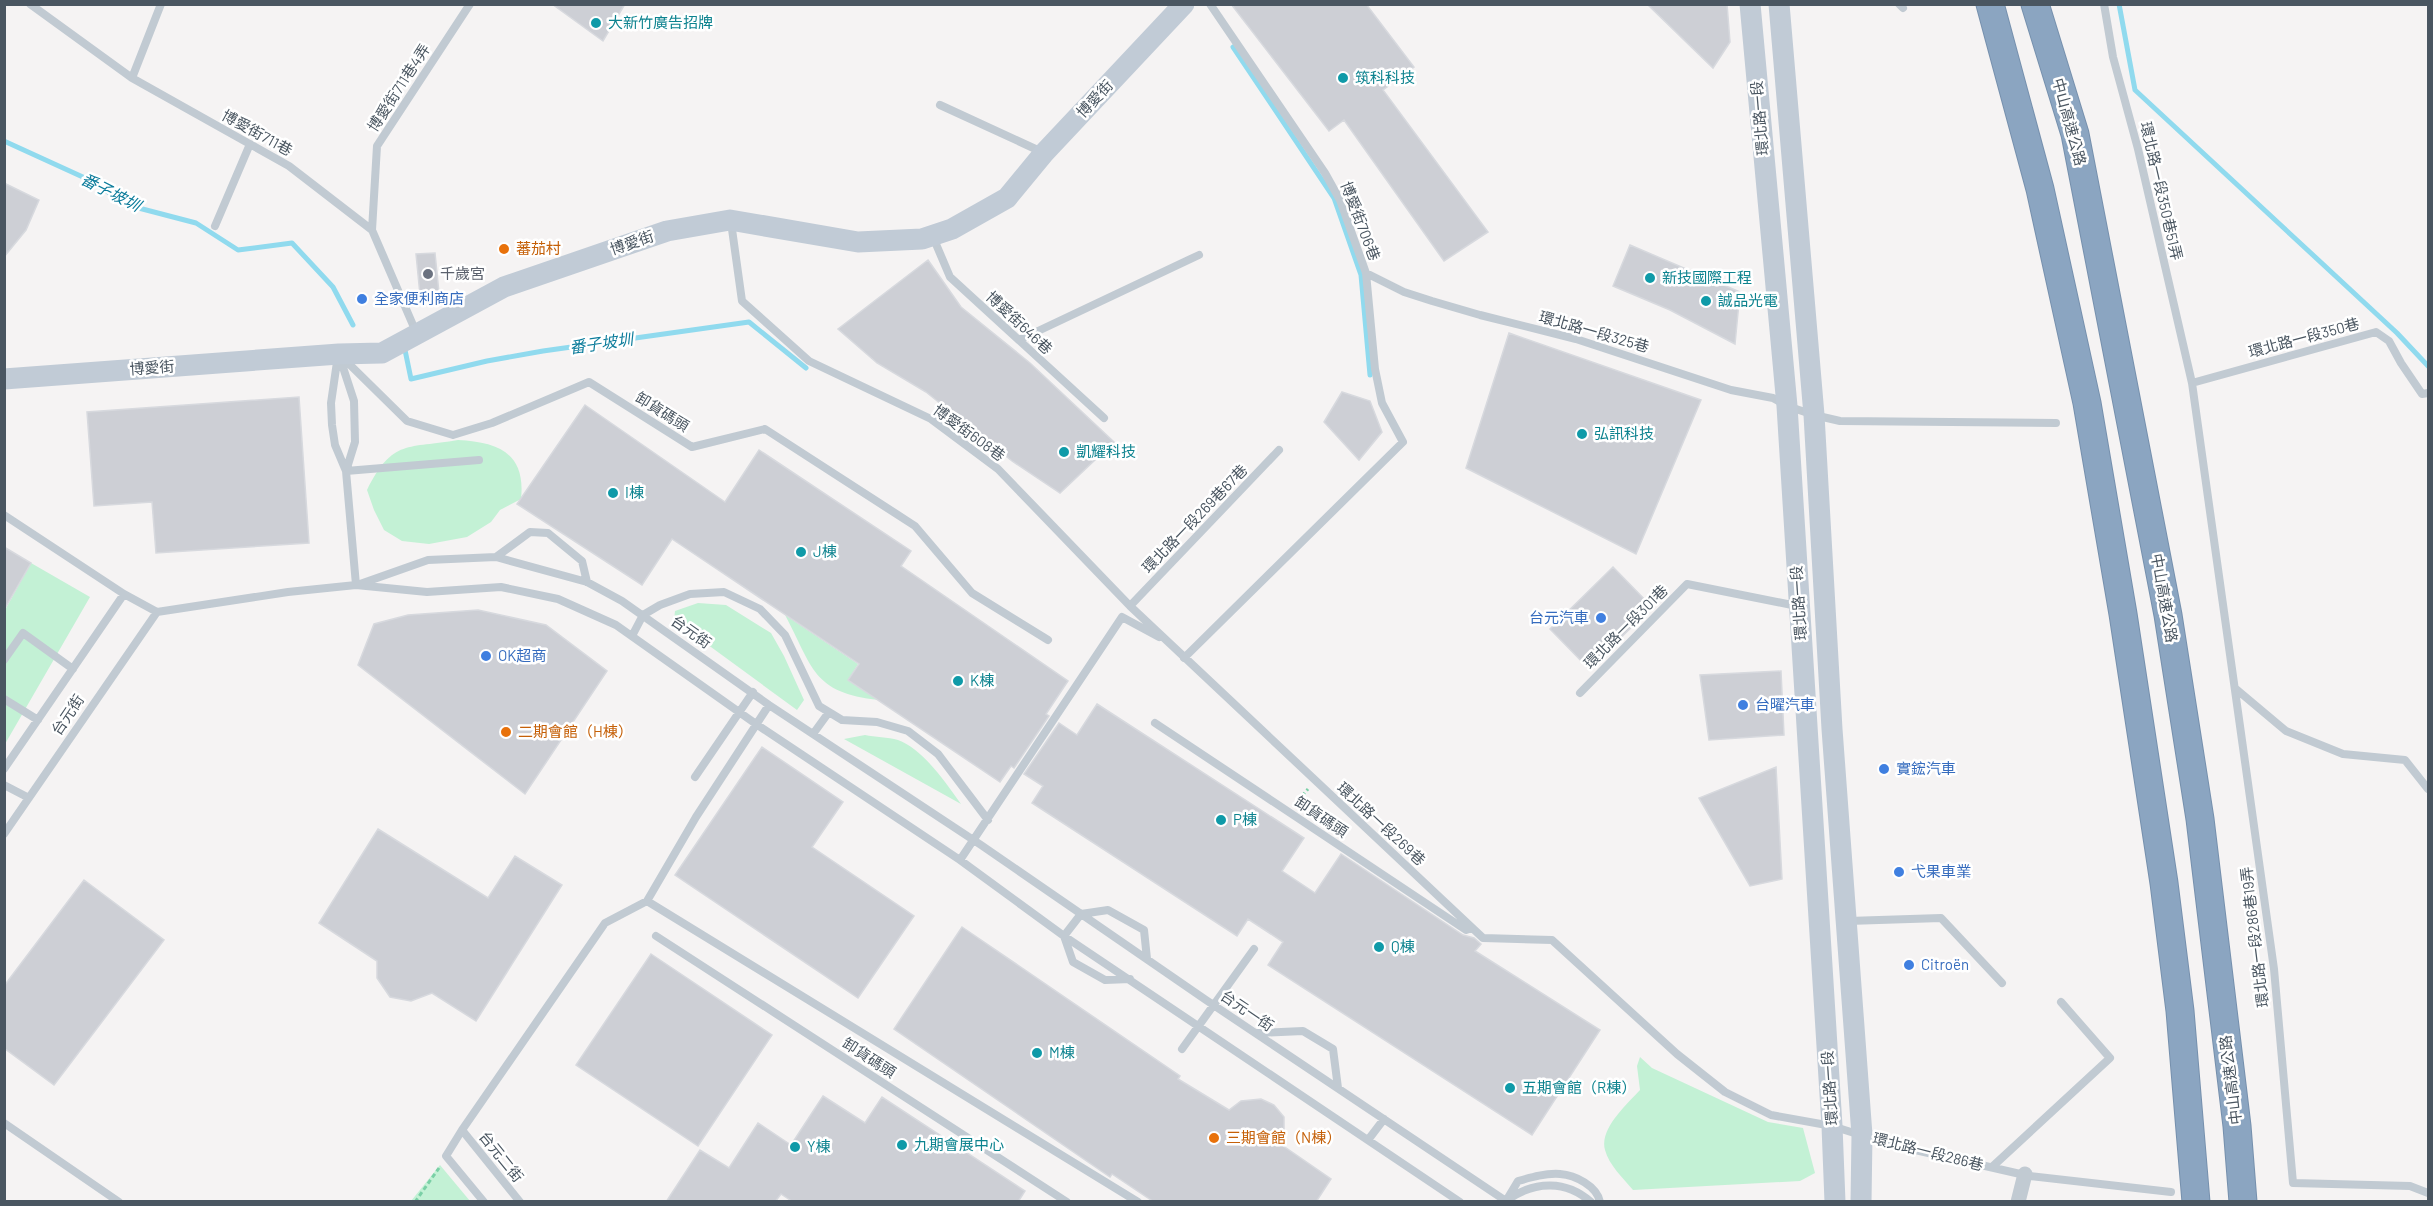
<svg xmlns="http://www.w3.org/2000/svg" width="2433" height="1206" font-family="Barlow,'Noto Sans TC',sans-serif">
<style>
.green{fill:#c3f1d5}
.lines{fill:none;stroke-linecap:round;stroke-linejoin:round}
.stream{stroke:#90daee;stroke-width:5}
.building{fill:#cdcfd5;stroke:#d7d9de;stroke-width:1.5}
.highway-casing{stroke:#7690ad;stroke-width:29}
.path{stroke:#7ad0a6;stroke-width:3;stroke-dasharray:4.5 3;stroke-linecap:butt}
.lane{stroke:#c1cad2;stroke-width:8}
.street{stroke:#c1cad2;stroke-width:15}
.secondary{stroke:#c1cbd6;stroke-width:21}
.highway{stroke:#8ba5c1;stroke-width:27}
.culture-dot{fill:#0f9aa8;stroke:#fff;stroke-width:2}
.food-dot{fill:#e8710a;stroke:#fff;stroke-width:2}
.worship-dot{fill:#6b7280;stroke:#fff;stroke-width:2}
.shop-dot{fill:#3f7fe0;stroke:#fff;stroke-width:2}
.labels{text-anchor:middle;stroke-width:5;stroke-linejoin:round;paint-order:stroke}
.culture-label{font-size:15px;fill:#0d838f;stroke:#fff;text-anchor:start}
.street-label{font-size:15px;fill:#4a5661;stroke:#fff}
.food-label{font-size:15px;fill:#c56008;stroke:#fff;text-anchor:start}
.worship-label{font-size:15px;fill:#5b616d;stroke:#fff;text-anchor:start}
.shop-label{font-size:15px;fill:#366cbe;stroke:#fff;text-anchor:start}
.water-label{font-size:16px;font-style:italic;fill:#0c7c9b;stroke:#fff}
</style>
<rect width="100%" height="100%" fill="#f5f3f3"/>
<path class="green" d="M458,440C498,442 526,453 521,499L500,510L491,522L467,537L429,544L402,541L384,530L374,510L367,490C393,438 408,449 458,440Z
M31,563L90,597L5,744V610Z
M698,603L726,605L771,633L784,656L804,700L797,710L674,620L675,611Z
M785,615L858,664L848,680L879,700C812,693 813,667 785,615Z
M865,735C875,737 888,737 898,740C923,749 946,783 961,804L844,739Z
M1640,1057L1652,1068L1768,1122L1803,1128L1815,1173L1800,1181L1633,1190C1623,1178 1609,1165 1605,1150C1599,1129 1627,1104 1640,1090L1637,1066Z
M440,1165L470,1201H411Z"/>
<g class="lines">
<path class="stream" d="M2119,4L2135,90L2397,333L2428,366
M1233,47L1334,198L1361,275L1370,375
M4,141L85,178L131,206L196,223L238,250L292,243L333,287L353,325
M405,350L411,379L487,361L543,351L749,322L806,368"/>
</g>
<path class="building" d="M552,4H625L603,41Z
M1231,4H1366L1414,67L1383,90L1488,232L1444,261L1344,120L1329,131Z
M1647,4H1727L1730,42L1713,68Z
M4,183L39,200L26,230L4,257Z
M1630,245L1740,292L1735,344L1670,310L1613,286Z
M435,253L439,293L420,295L416,254Z
M928,260L961,307L1030,363L1114,442L1060,493L1012,461L926,392L877,363L838,329Z
M1509,333L1701,400L1636,554L1466,468Z
M1342,392L1370,401L1382,432L1359,460L1324,422Z
M299,397L309,543L156,553L152,502L94,506L87,412Z
M585,405L725,502L759,450L911,551L901,566L1068,681L1046,714L1049,716L1014,768L1011,766L1000,782L848,680L859,664L672,539L642,585L517,504Z
M4,547L31,563L4,610Z
M1613,567L1652,607L1589,669L1550,629Z
M478,610L546,625L607,671L525,794L358,665L374,624L408,615Z
M1781,671L1784,735L1709,740L1700,675Z
M1097,704L1304,838L1282,871L1315,893L1341,854L1463,935L1474,938L1481,944L1475,951L1600,1030L1532,1135L1268,965L1283,942L1248,919L1237,936L1032,803L1043,786L1024,774L1059,723L1077,735Z
M762,747L843,802L812,847L914,916L858,998L675,875Z
M1776,767L1782,879L1750,886L1699,798Z
M378,829L488,898L515,856L562,885L476,1021L432,993L411,1001L390,997L377,978V961L319,923Z
M84,880L164,940L54,1085L4,1048V986Z
M962,927L1180,1076L1178,1079L1229,1110L1241,1101L1261,1099L1274,1105L1284,1117V1133L1279,1143L1331,1179L1316,1202H1154L1112,1174L1110,1177L894,1029Z
M651,954L772,1035L698,1146L576,1065Z
M823,1096L865,1123L882,1097L1025,1191L1018,1202H793L781,1194L775,1202H666L700,1150L729,1168L758,1123L791,1145Z"/>
<g class="lines">
<g class="highway-casing">
<path id="highway" d="M1990,4L2040,189L2087,403L2123,614L2164,883L2180,1011L2196,1202
M2035,4L2075,134L2168,615L2200,819L2237,1126L2243,1202"/>
</g>
<path class="path" d="M1297,802L1308,789
M415,1202L439,1168"/>
<path class="lane" d="M30,4L132,78L289,166L372,230L416,332
M1899,4L1903,8
M2104,4L2113,57L2138,149L2192,383L2274,969L2293,1183L2410,1186L2428,1193
M132,78L161,4
M940,105L1042,152
M731,222L742,301L809,361L931,419L998,469L1130,606L1483,938L1552,940L1677,1054L1725,1092L1771,1115L1832,1126L1889,1144L2029,1176L2171,1192
M215,226L250,144
M372,230L377,146L470,4
M933,237L950,277L1104,418
M1366,273L1404,292L1432,301L1480,315L1576,339L1731,390L1773,398L1787,406L1814,415L1840,421L2056,423
M1019,340L1199,255
M338,355L331,403L332,425L335,445L346,471L356,585
M339,355L354,401L355,442L346,471
M342,357L407,421L453,435L492,423L589,382L692,447L765,429L915,526L972,593L1048,640
M2192,383L2376,332L2389,341L2401,363L2422,394L2428,393
M346,471L479,460
M4,515L124,594L157,612L288,592L356,585L427,592L501,587L558,599L616,625L756,724L960,860L1064,936L1460,1202
M496,557L530,532L548,533L582,561L587,582
M360,584L428,560L496,557L587,582L622,601L769,705L981,845L1206,1000L1506,1201L1518,1181C1532,1177 1546,1173 1560,1174C1575,1175 1597,1186 1600,1202
M1130,606L1279,450
M632,636L643,615L660,605L690,594L724,592L760,609L785,635L819,706L842,720L877,722L908,731L938,754L988,820
M1184,658L1403,442L1382,403L1375,369L1366,273L1340,200L1325,173L1210,4
M4,660L23,633L73,669
M2236,689L2286,731L2343,754L2405,760L2428,789
M1580,693L1687,584L1797,606
M4,699L38,720
M1155,723L1466,930L1472,928
M813,734L829,712
M4,769L124,594
M695,777L753,692
M4,785L29,798
M4,834L157,612
M960,860L1122,617L1159,637
M647,901L1138,1202
M1848,921L1941,918L2002,983
M656,936L1067,1202
M1130,979L1105,980L1073,962L1064,936L1081,914L1108,910L1144,930L1147,959
M1256,1033L1303,1031L1333,1049L1338,1088
M1182,1049L1254,949
M4,1123L119,1202
M462,1130L520,1202
M1368,1140L1384,1119
M1992,1167L2110,1058L2061,1002
M1509,1199C1535,1181 1566,1180 1591,1202
M484,1202L446,1156L462,1130L605,923L647,901L696,817L769,705"/>
<path class="street" d="M2018,1202L2025,1174"/>
<path class="secondary" d="M1750,4L1787,406L1832,1126L1835,1202
M1779,4L1814,415L1832,729L1862,1135L1861,1202
M4,379L339,354L382,353L504,287L667,231L730,220L858,242L922,239L952,229L1007,198L1044,153L1184,4"/>
<use href="#highway" class="highway"/>
</g>
<g class="culture-dot">
<circle cx="596" cy="23" r="6"/>
<circle cx="1343" cy="78" r="6"/>
<circle cx="1650" cy="278" r="6"/>
<circle cx="1706" cy="301" r="6"/>
<circle cx="1582" cy="434" r="6"/>
<circle cx="1064" cy="452" r="6"/>
<circle cx="613" cy="493" r="6"/>
<circle cx="801" cy="552" r="6"/>
<circle cx="958" cy="681" r="6"/>
<circle cx="1221" cy="820" r="6"/>
<circle cx="1379" cy="947" r="6"/>
<circle cx="1037" cy="1053" r="6"/>
<circle cx="1510" cy="1088" r="6"/>
<circle cx="902" cy="1145" r="6"/>
<circle cx="795" cy="1147" r="6"/>
</g>
<g class="food-dot">
<circle cx="504" cy="249" r="6"/>
<circle cx="506" cy="732" r="6"/>
<circle cx="1214" cy="1138" r="6"/>
</g>
<circle class="worship-dot" cx="428" cy="274" r="6"/>
<g class="shop-dot">
<circle cx="362" cy="299" r="6"/>
<circle cx="1601" cy="618" r="6"/>
<circle cx="486" cy="656" r="6"/>
<circle cx="1743" cy="705" r="6"/>
<circle cx="1884" cy="769" r="6"/>
<circle cx="1899" cy="872" r="6"/>
<circle cx="1909" cy="965" r="6"/>
</g>
<g class="labels">
<g class="culture-label">
<text x="608" y="28">大新竹廣告招牌</text>
<text x="1355" y="83">筑科科技</text>
<text x="1662" y="283">新技國際工程</text>
<text x="1718" y="306">誠品光電</text>
<text x="1594" y="439">弘訊科技</text>
<text x="1076" y="457">凱耀科技</text>
<text x="625" y="498">I棟</text>
<text x="813" y="557">J棟</text>
<text x="970" y="686">K棟</text>
<text x="1233" y="825">P棟</text>
<text x="1391" y="952">Q棟</text>
<text x="1049" y="1058">M棟</text>
<text x="1522" y="1093">五期會館（R棟）</text>
<text x="914" y="1150">九期會展中心</text>
<text x="807" y="1152">Y棟</text>
</g>
<g class="street-label">
<text transform="translate(399 88) rotate(-57)" y="5">博愛街711巷4弄</text>
<text transform="translate(1095 99) rotate(-47)" y="5">博愛街</text>
<text transform="translate(1760 118) rotate(-95)" y="5">環北路一段</text>
<text transform="translate(2069 122) rotate(75)" y="5">中山高速公路</text>
<text transform="translate(257 133) rotate(29)" y="5">博愛街711巷</text>
<text transform="translate(2161 191) rotate(77)" y="5">環北路一段350巷51弄</text>
<text transform="translate(1360 221) rotate(69)" y="5">博愛街706巷</text>
<text transform="translate(632 243) rotate(-19)" y="5">博愛街</text>
<text transform="translate(1019 323) rotate(43)" y="5">博愛街646巷</text>
<text transform="translate(1594 332) rotate(16)" y="5">環北路一段325巷</text>
<text transform="translate(2304 338) rotate(-15)" y="5">環北路一段350巷</text>
<text transform="translate(152 368) rotate(-4)" y="5">博愛街</text>
<text transform="translate(662 412) rotate(32)" y="5">卸貨碼頭</text>
<text transform="translate(969 433) rotate(36)" y="5">博愛街608巷</text>
<text transform="translate(1195 519) rotate(-46)" y="5">環北路一段269巷67巷</text>
<text transform="translate(2164 598) rotate(80)" y="5">中山高速公路</text>
<text transform="translate(1799 603) rotate(-94)" y="5">環北路一段</text>
<text transform="translate(1626 627) rotate(-45)" y="5">環北路一段301巷</text>
<text transform="translate(691 632) rotate(35)" y="5">台元街</text>
<text transform="translate(68 715) rotate(-56)" y="5">台元街</text>
<text transform="translate(1321 817) rotate(34)" y="5">卸貨碼頭</text>
<text transform="translate(1381 824) rotate(43)" y="5">環北路一段269巷</text>
<text transform="translate(2255 937) rotate(-97)" y="5">環北路一段286巷19弄</text>
<text transform="translate(1247 1011) rotate(34)" y="5">台元一街</text>
<text transform="translate(869 1058) rotate(33)" y="5">卸貨碼頭</text>
<text transform="translate(2231 1080) rotate(-97)" y="5">中山高速公路</text>
<text transform="translate(1830 1088) rotate(-94)" y="5">環北路一段</text>
<text transform="translate(1928 1152) rotate(14)" y="5">環北路一段286巷</text>
<text transform="translate(501 1157) rotate(51)" y="5">台元二街</text>
</g>
<g class="food-label">
<text x="516" y="254">蕃茄村</text>
<text x="518" y="737">二期會館（H棟）</text>
<text x="1226" y="1143">三期會館（N棟）</text>
</g>
<g class="worship-label">
<text x="440" y="279">千歲宮</text>
</g>
<g class="shop-label">
<text x="374" y="304">全家便利商店</text>
<text x="1589" y="623" text-anchor="end">台元汽車</text>
<text x="498" y="661">OK超商</text>
<text x="1755" y="710">台曜汽車</text>
<text x="1896" y="774">實鋐汽車</text>
<text x="1911" y="877">弋果車業</text>
<text x="1921" y="970">Citroën</text>
</g>
<g class="water-label">
<text transform="translate(111 192) rotate(27)" y="6">番子坡圳</text>
<text transform="translate(601 343) rotate(-8)" y="6">番子坡圳</text>
</g>
</g>
<rect width="2433" height="1206" fill="none" stroke="#4a5661" stroke-width="12"/>
</svg>
